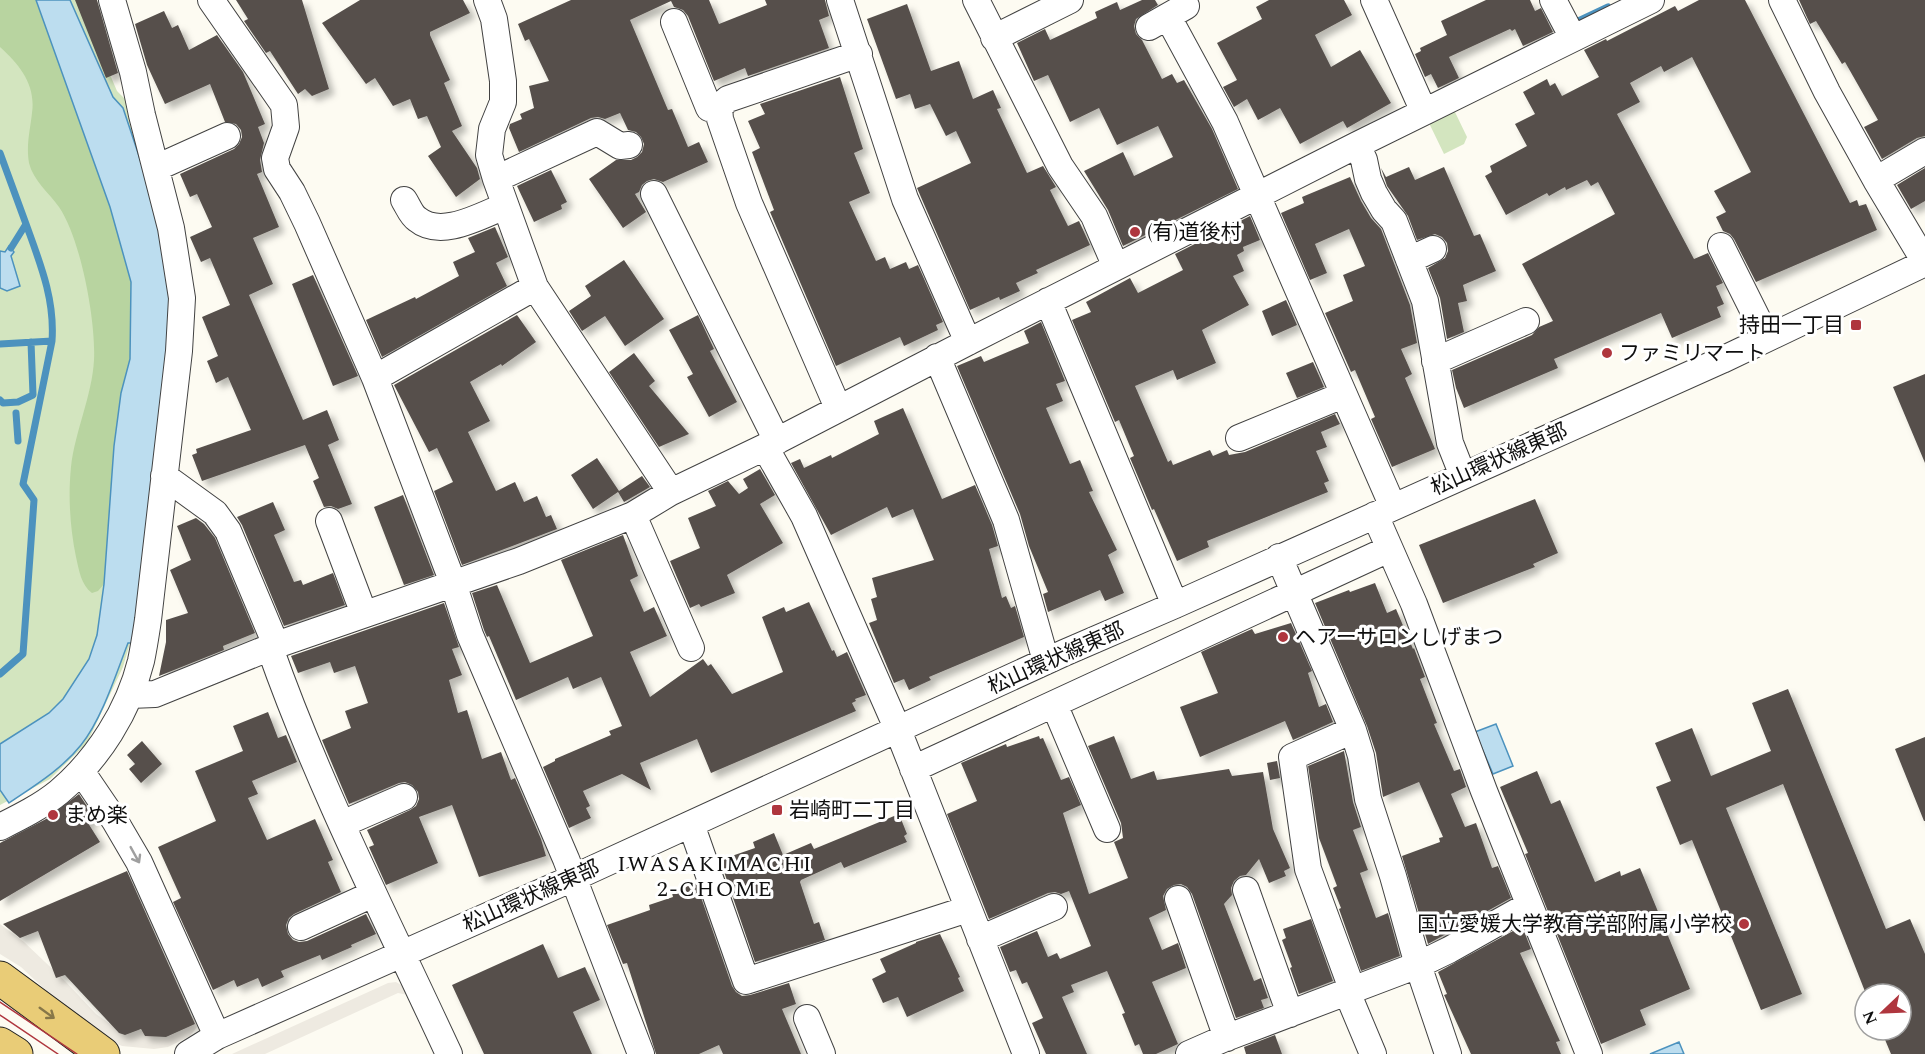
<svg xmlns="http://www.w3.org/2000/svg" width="1925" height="1054" font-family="Spectral,'Noto Sans JP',serif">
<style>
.green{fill:#d3e5bf}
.forest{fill:#b8d4a0}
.plaza{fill:#eeeae1}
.water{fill:#bcddef;stroke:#4c92be;stroke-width:1.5}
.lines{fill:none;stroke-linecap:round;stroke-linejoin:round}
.stream{stroke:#4c92be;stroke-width:7}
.building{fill:#56504c;filter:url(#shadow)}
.minor-casing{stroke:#424242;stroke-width:28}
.major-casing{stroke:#202020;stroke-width:35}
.minor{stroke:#fff;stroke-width:26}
.major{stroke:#e9cc77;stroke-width:33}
.tram{stroke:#af363e;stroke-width:1.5}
.oneway{stroke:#9f9f9f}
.oneway2{stroke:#877748}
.poi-dot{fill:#af363e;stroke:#fff;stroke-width:2}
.labels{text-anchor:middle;stroke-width:6;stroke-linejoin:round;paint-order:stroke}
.poi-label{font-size:21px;fill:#0f0f0f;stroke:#fff;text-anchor:start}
.street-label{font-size:21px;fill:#0f0f0f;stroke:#fff}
.neighbourhood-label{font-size:22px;letter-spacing:1.5px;fill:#0f0f0f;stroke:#fff}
</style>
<defs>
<filter id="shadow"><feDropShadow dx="5.5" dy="5.5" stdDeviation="3" flood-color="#0004"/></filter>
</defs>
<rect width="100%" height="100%" fill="#fdfbf2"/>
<path class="green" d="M0,0H78L117,91L131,105L146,177L134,643H130L123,667L87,743L50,779L0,805Z
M1454,110L1467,137L1464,144L1444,154L1429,123Z"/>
<path class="forest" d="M0,0H36L110,207L131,282L130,359L121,393L114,446L104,584L98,591L92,593C81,585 79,570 76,557C70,528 68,496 71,467C75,431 92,396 94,360C96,322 81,239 59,207C49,193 33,180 29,163C26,145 30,131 32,113C36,85 20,65 0,47Z"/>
<path class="plaza" d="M0,924L24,942L65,981L96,1014L116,1028L161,1032L194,1017L197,1027L190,1036L168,1047L154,1049L122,1046L103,1038L52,996L21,967L0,954Z
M396,982L403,986L408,995L398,993L265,1054H232L388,983Z"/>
<path class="water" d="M36,0H70L113,97L123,108L146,177L172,285L170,324L134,643H128C116,674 102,719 81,745C62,769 34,786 9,803L0,790V744L49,713L63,699L89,659L97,635L104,584L114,446L121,393L130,359L131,282L110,207Z
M9,246L14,252L11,256L20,286L7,291L0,288V251L5,252Z
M1496,724L1513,766L1493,774L1475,732Z
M1679,1042L1684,1054H1650Z"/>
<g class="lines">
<path class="stream" d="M1574,23L1608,7
M0,153L26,224
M11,248L26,224C40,263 55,299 52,341
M0,344L52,341L23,484L34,500L23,654L0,674
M0,400L3,403L18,402L33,395L31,342
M16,413L18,441"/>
</g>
<path class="building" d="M75,0H97L118,73L106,78Z
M236,0H302L329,89L312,96L305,89L298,94L270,51L266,53L244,21L248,19Z
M360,0H463L470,13L430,32V35L450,80L444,83L462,126L452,131L477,168L480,179L456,197L428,156L441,147L427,116L418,119L410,99L393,106L375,78L366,84L322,23Z
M571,0H709L719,24L767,5L765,0H825L829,16L819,20L829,48L748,76L745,68L714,81L688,16L683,10L674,7L671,1L630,20L668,110L672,109L688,147L699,142L708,162L663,182L654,179L647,181L642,185L639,192L635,194L646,212L623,228L589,179L616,160H631L637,157L642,152L644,144L641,137L636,132L628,130L620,113L605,119L598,117L591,118L519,152L509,128L510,124L522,119L520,114L534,108L529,86L549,81L529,39L525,41L518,24Z
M1142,0H1155L1158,5L1136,19L1134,26L1136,34L1142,40L1162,79L1172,74L1177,83L1184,80L1212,129L1238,189L1123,246L1108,210L1084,171L1123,152L1134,176L1173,157L1158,126L1117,145L1099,108L1070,122L1048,75L1034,81L1017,43L1045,29L1050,40L1097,18L1095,12L1117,2L1120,10Z
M1269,0H1344L1352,15L1315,35L1331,67L1360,50L1391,103L1347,128L1343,121L1300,144L1280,108L1258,120L1247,99L1234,107L1223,87L1237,80L1217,43L1262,19L1256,7Z
M1486,0H1530L1535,11L1541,8L1553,32L1523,46L1515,29L1512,31L1510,29L1449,57L1459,78L1438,88L1431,74L1425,77L1415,54L1421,51L1420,48L1447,35L1441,21Z
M1699,0H1745L1850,203L1857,200L1859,206L1866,204L1877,230L1756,282L1734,239L1730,234L1723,231L1716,217L1726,212L1714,191L1751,172L1692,57L1664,72L1661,66L1630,83L1640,102L1617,114L1694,259L1708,253L1723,283L1716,286L1724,304L1717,307L1721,317L1672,338L1661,313L1554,359L1558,368L1464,408L1456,388L1452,370L1532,335L1539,327L1553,321L1522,264L1615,214L1598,182L1591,186L1587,180L1566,190L1565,187L1549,196L1547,193L1506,215L1485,176L1492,172L1490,166L1527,146L1515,124L1535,114L1523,92L1547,79L1550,86L1555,83L1562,96L1599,77L1584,50L1606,39L1607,41L1675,6L1678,11Z
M1799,0H1925V136L1917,138L1882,159L1864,127L1878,120L1845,62L1842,64L1816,21L1810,24Z
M907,4L931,71L959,61L973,99L993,90L1001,108L997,109L1027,173L1043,166L1056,187L1050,190L1068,226L1079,221L1090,245L1036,270L1038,273L1016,283L1020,291L1000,300L999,297L970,310L917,188L971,163L956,131L946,136L930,104L915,109L910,94L896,99L867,19Z
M164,11L172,28L178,25L189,50L217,35L243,72L265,124L258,127L264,143L260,160L262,172L257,174L279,227L253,238L273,284L249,295L303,420L327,410L339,440L328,445L352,504L338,509L331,506L324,507L313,481L319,478L305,445L202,481L192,455L197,453L196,449L251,430L228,377L216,383L207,361L218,356L202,317L230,305L210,258L201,262L190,237L212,227L197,194L190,197L180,174L234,149L239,144L242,137L241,130L236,124L225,122L210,84L165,104L147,65L135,24Z
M840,77L863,149L854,153L870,193L849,202L876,261L885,257L890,269L906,262L909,269L918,265L943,322L936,325L938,330L904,346L900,337L836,366L770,212L774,210L752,152L760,148L748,121L765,114L760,104Z
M1409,167L1415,180L1444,167L1474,236L1480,234L1496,271L1463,285L1467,301L1458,303L1464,332L1447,339L1440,298L1428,268L1445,258L1448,251L1447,243L1442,237L1435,234L1417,240L1408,216L1387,186L1381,168L1386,177Z
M1925,168V201L1911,209L1897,185Z
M551,170L567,202L561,205L562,209L534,222L517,186Z
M1350,177L1361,201L1371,218L1381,229L1410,305L1417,343L1401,349L1412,374L1405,378L1435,449L1392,467L1371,419L1375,417L1355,370L1351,372L1325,313L1353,301L1343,275L1365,266L1349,229L1315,244L1327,273L1310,280L1281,213L1304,203L1302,197Z
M1250,216L1260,240L1243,247L1244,251L1237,255L1244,271L1233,276L1249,305L1202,330L1216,363L1177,380L1173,370L1135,386L1168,462L1171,460L1173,465L1210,450L1213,456L1227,450L1229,455L1245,452L1335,414L1340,424L1321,432L1327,447L1316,451L1329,481L1324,483L1328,492L1207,541L1209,547L1177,561L1154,509L1152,510L1130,458L1134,456L1119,420L1115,422L1072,320L1091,312L1086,302L1130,278L1138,293L1183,270L1175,254Z
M495,227L508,257L496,263L507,286L382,357L366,320L415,297L416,299L459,276L453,262L475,252L468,238Z
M624,260L664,319L625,346L605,316L582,331L569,311L591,296L585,286Z
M313,275L358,376L333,386L292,284Z
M1286,300L1297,325L1272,336L1262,311Z
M517,315L536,342L502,366L501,364L470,382L490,421L468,432L496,491L515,482L524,502L537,496L546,517L551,515L557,529L462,565L434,491L453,482L437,448L429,452L394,385Z
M698,315L714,349L710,351L737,402L709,417L687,377L693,374L669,330Z
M1041,322L1065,381L1056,384L1063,401L1046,408L1070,464L1080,460L1093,491L1089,492L1117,550L1108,555L1124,593L1105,601L1100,590L1048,612L1043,594L1048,592L1029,546L1020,514L957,366L981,356L984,362L1029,343L1024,331Z
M634,353L655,381L649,386L689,434L659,447L609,372Z
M1313,362L1324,387L1297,398L1286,373Z
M1925,374V463L1893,387Z
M903,408L942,499L975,485L992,525L998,546L989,549L1002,598L1006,596L1011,608L1015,606L1024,637L929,677L931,680L909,690L904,679L894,683L869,623L877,620L871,599L877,597L872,578L934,560L913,509L892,518L887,507L831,535L791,463L800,459L804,468L831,455L832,458L879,434L874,421Z
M597,458L619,491L642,476L650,487L624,502L618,492L593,509L571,475Z
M760,469L775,495L760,504L783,543L727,575L735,593L701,607L699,604L690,608L670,561L700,548L688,518L716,506L708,491L728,481L739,494L748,488L743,479Z
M403,495L434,575L404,585L374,507Z
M1535,499L1558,553L1533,564L1535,567L1443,603L1419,545Z
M273,502L285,530L274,535L294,582L301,580L303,585L333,573L345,605L284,626L242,525L237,517Z
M196,518L204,524L215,538L255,633L223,646L224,650L159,676L166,642V620L188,613L170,570L191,560L177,526Z
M623,535L638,576L630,580L644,612L654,607L667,636L630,652L650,697L703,659L708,666L711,664L732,694L783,672L762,617L784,607L786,612L809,602L832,651L834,650L837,657L847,652L866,695L855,699L856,701L852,703L856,711L711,773L697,739L640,763L651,790L622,774L583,791L590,806L586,808L591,818L569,828L543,767L555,761V759L611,735L609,731L622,726L601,677L573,689L568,677L516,700L489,636L487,637L484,630L472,593L497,585L530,663L593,636L561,560Z
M1375,583L1387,613L1396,609L1413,649L1414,648L1425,677L1420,679L1437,723L1434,724L1454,771L1460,769L1466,787L1451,794L1465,827L1476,823L1492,868L1498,866L1511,898L1428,944L1402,856L1440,842L1439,838L1443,837L1419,782L1383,797L1376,753L1367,726L1315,603L1349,590L1350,592Z
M444,603L459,647L452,649L462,675L449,680L458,713L467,710L482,759L501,752L511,780L515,778L541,839L546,856L479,877L452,805L419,817L438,863L386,885L369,847L374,845L367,830L410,810L416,806L419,799L418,792L412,785L405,782L399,783L349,804L322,740L351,728L345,711L368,703L355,666L334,673L330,662L298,673L291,656Z
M1291,623L1312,671L1308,673L1319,707L1326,704L1333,722L1293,740L1285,721L1200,757L1180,707L1218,693L1201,652L1252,629L1255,634Z
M1788,689L1886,929L1910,919L1925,954V1054H1891L1881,1030H1901V994H1866L1783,784L1726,808L1802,994L1761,1010L1692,840L1680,845L1656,787L1671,781L1655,743L1692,728L1711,776L1771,751L1752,703Z
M268,712L278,738L286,735L297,762L252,781L258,794L248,798L267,840L315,819L333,860L328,862L341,892L294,914L289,918L286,925L288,934L293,940L299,942L307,941L366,914L376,934L351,945L352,947L322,960L320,955L281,971L284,977L262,987L258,978L237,987L234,980L213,990L173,902L181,898L158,847L216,821L195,771L243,751L233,726Z
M1039,736L1040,739L1043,738L1061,780L1069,777L1081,805L1063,813L1089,894L1128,878L1114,842L1123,838L1121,823L1088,746L1114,736L1131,779L1154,771L1157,780L1229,769L1232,776L1263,772L1273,829L1290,868L1284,871L1286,876L1269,883L1259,859L1246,875L1240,876L1234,881L1231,888L1232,895L1224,904L1254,981L1261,978L1268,998L1261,1000L1264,1008L1236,1018L1192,894L1187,887L1181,884L1174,885L1167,889L1163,896L1166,910L1149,918L1162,950L1178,943L1186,968L1152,982L1178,1044L1156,1054H1143L1139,1044L1135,1046L1122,1014L1125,1013L1107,971L1071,985L1074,992L1062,997L1087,1054H1046L1032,1023L1043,1018L1027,982L1022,984L1016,970L1010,972L1000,947L1037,931L1048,957L1057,953L1060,959L1091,946L1069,891L1061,894L1055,892L1048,893L989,919L947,814L977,801L961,763L1006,744L1007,747Z
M1925,737V821H1924L1895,749Z
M142,741L162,764L141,783L129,769L135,764L127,755Z
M1344,751L1353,802L1361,827L1353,830L1368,870L1360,873L1376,918L1388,913L1400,956L1361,971L1339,909L1341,908L1333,888L1337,886L1319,838L1308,766Z
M1277,761L1280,778L1270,780L1267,763Z
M1537,771L1551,804L1560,800L1595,882L1620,871L1621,876L1640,868L1690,989L1640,1010L1646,1025L1601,1044L1525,854L1528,853L1500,787Z
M79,794L94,817L88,823L100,842L0,901V843L46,819Z
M899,814L907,834L904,836L907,842L844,868L841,862L801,880L800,882L814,924L819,922L825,940L755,962L720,860L755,848L753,842L774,833L783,855L811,843L814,849Z
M127,871L195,1024L166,1037L145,1036L141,1029L125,1035L119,1033L65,975L56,978L38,931L20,938L3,924Z
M696,883L732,986L736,992L742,996L750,995L789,983L796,1004L782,1009L801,1054H723L719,1045L699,1054H656L627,963L623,964L607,925L650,910L649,905L673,897L672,893L678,891V889Z
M1311,919L1333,981L1299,994L1290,968L1292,967L1282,940L1286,938L1283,929Z
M1522,926L1531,949L1520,953L1560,1041L1556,1042L1561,1054H1471L1445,997L1444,995L1447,994L1438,972Z
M940,934L960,977L958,978L964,991L907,1017L898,997L883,1003L872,979L886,972L880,959L916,943V942Z
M543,944L558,978L585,967L600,1000L573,1012L592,1054H484L452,985Z
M1275,1035L1282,1054H1246L1244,1047Z"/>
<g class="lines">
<g class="minor-casing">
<path id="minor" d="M211,0L284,105L286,127L275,158L277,169L292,192L307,223L375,378L453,583L470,635L566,859L641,1054
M487,0L494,19L503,81V102L492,129L489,155L496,179L535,287L671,492
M840,0L905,199L968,342
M976,0L1060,166L1094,216L1116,267
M1374,0L1424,112
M1553,0L1573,38
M1782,0L1827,92L1876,180L1925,262
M1168,17L1225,122L1393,507
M674,22L709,108L719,107
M1149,27L1186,6
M994,38L1070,0
M1357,145L1364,160L1368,179L1374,193L1384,210L1394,221L1425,301L1450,443L1463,476
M156,168L227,136
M496,179L597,132L620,146L629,145
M1876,180L1925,151
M654,194L777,441
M404,200C408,206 411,215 417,219C441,239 480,216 505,206
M1721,246L1767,338
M1409,260L1433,249
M1048,301L1175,605
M937,357L1006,520L1046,661
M1435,361L1526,321
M375,378L535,287
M838,408L749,203L720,119L719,107L728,99L859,54
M1239,438L1343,395
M765,447L804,516L898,730L1026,1054
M164,476L215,513L228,531L276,645
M633,515L691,648
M1375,515L1414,604L1484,791L1589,1054
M329,521L364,614
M1279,557L1353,730L1361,756L1368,799L1393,876L1418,965L1448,1054
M270,648C319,787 387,920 449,1054
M130,695L155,694L276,645L519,561L633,515L671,492L765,447L968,342L1357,145L1651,0
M1054,704L1107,829
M913,769L1389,549
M81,771L115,821L139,862L217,1036
M342,824L404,797
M691,824L746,981L968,909
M0,827C20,817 42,806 59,792C98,759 129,710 141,661C144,647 146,633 148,620L179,351L182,298L171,228L142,115L133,72L112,0
M1246,890L1290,1014
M1178,899L1227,1038
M301,927L373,894
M980,939L1054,907
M1352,989L1308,869L1292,757L1353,730
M1347,992L1373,1054
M807,1018L822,1054
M188,1054L217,1036L573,878L1064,653L1175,605L1722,360L1925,263
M1189,1054L1223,1039L1418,965L1449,950L1529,905"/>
</g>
<g class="major-casing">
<path id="major" d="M0,978L103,1054
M0,1044L16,1054"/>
</g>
<use href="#minor" class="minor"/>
<use href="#major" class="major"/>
<path class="tram" d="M0,1002L77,1054
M0,1015L58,1054"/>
</g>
<defs><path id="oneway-shaft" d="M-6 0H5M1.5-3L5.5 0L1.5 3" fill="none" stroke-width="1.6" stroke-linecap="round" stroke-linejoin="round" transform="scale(1.5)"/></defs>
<use class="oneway" href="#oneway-shaft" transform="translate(135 855) rotate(61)"/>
<use class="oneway2" href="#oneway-shaft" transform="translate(47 1013) rotate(36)"/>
<g class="poi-dot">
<circle cx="1135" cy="232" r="6"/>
<rect x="1850" y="319" width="12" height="12" rx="3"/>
<circle cx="1607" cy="353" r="6"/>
<circle cx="1283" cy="637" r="6"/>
<rect x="771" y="804" width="12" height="12" rx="3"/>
<circle cx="53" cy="815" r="6"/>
<circle cx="1744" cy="924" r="6"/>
</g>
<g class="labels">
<g class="poi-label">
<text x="1147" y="239">(有)道後村</text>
<text x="1844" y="332" text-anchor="end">持田一丁目</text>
<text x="1619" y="360">ファミリマート</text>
<text x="1295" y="644">ヘアーサロンしげまつ</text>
<text x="789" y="817">岩崎町二丁目</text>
<text x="65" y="822">まめ楽</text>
<text x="1732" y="931" text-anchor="end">国立愛媛大学教育学部附属小学校</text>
</g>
<g class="street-label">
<text transform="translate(1499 459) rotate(-24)" y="7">松山環状線東部</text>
<text transform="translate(1056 658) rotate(-24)" y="7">松山環状線東部</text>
<text transform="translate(531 896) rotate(-24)" y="7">松山環状線東部</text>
</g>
<g class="neighbourhood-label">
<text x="715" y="871">IWASAKIMACHI<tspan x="715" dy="25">2-CHOME</tspan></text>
</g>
</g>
<g transform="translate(1883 1012) rotate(247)"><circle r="28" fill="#ffffff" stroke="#9f9f9f" stroke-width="1.5"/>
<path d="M0-4.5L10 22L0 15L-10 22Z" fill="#af363e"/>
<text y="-9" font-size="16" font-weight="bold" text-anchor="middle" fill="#0f0f0f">N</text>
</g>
</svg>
